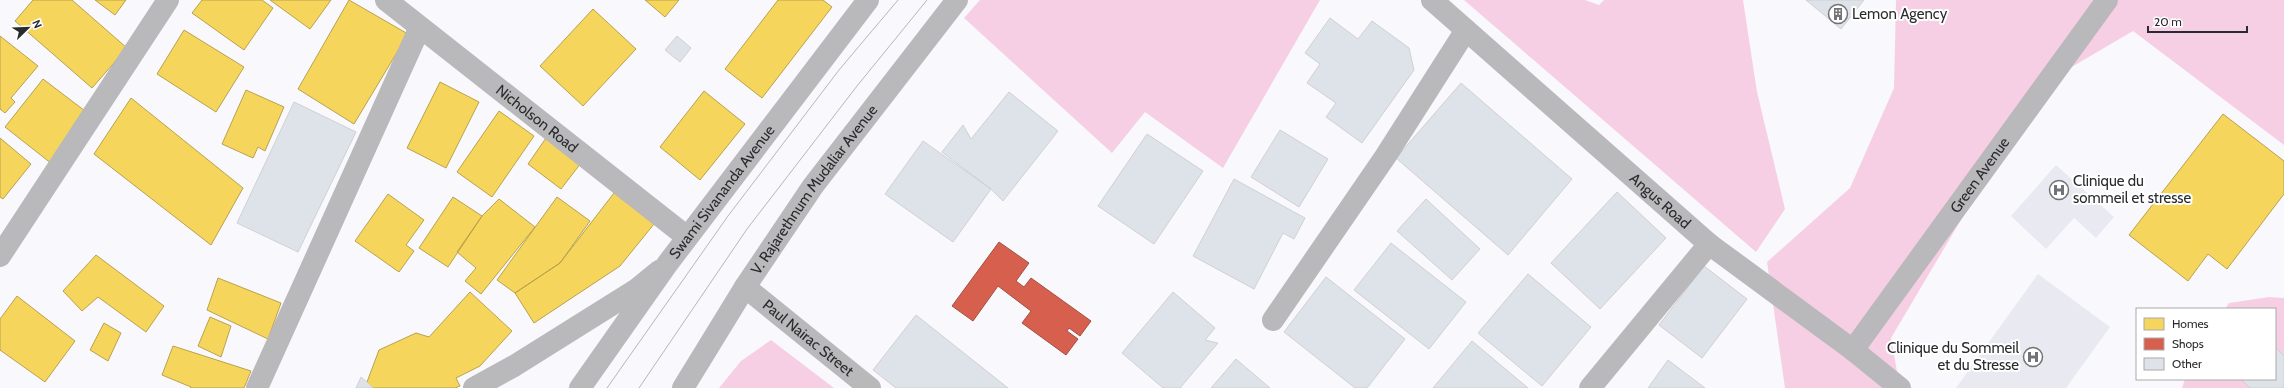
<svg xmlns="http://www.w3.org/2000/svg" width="2284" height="388" font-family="Cabin,sans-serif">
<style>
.built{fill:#e8e9f1}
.forest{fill:#f7cfe5}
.homes{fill:#f6d55c;stroke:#b9a24e}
.shops{fill:#d6604d;stroke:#a25044}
.building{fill:#dee3e9;stroke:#cfd0d3}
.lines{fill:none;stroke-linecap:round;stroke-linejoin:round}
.minor{stroke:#b9b8ba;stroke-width:22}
.tertiary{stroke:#b9b8ba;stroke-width:22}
.tram{stroke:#b7b7b8;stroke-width:1}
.labels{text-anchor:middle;stroke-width:4;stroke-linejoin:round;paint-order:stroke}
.poi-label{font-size:15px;fill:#2a2b2e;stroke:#fff;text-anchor:start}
.street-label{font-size:15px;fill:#2a2b2e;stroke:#fff}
</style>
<rect width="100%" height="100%" fill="#f9f9fd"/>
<path class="built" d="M2056,165L2114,217L2096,238L2074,218L2046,249L2011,216Z
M2038,274L2110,327L2066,388H1956Z"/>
<path class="forest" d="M980,0H1320L1223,168L1145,112L1112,153L964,18Z
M1464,0H1585L1599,5L1604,0H1743L1757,92L1785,209L1756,252Z
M1896,0H2284V145L2133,31L2041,85L1891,338L1900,388H1785L1767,262L1850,188L1894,88Z
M2269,297L2284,298V388H2182L2185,379H2275V309H2225L2229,303Z
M771,340L834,388H719L741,361Z"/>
<path class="homes" d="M33,0H72L127,48L92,88L15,21Z
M95,0H126L115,15Z
M202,0H262L273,8L244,50L192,13Z
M270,0H331L310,29Z
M349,0L408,34L354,124L298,89Z
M645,0H679L665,17Z
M778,0H823L832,7L762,98L725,69Z
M593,9L636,49L583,106L540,66Z
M184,30L244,67L216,112L157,74Z
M0,36L38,66L11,98L15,102L5,113L0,109Z
M43,79L89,114L52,164L5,127Z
M440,82L479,102L446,168L407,148Z
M246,90L284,107L265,151L258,147L253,158L222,144Z
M704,91L745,124L700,180L660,147Z
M131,98L243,188L211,245L94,154Z
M499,111L534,136L492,197L457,172Z
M2223,114L2284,161V194L2227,269L2208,254L2188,281L2129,235Z
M0,138L31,164L3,199L0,197Z
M546,138L581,163L561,189L528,164Z
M614,193L654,224L620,266L534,323L515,293L560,263Z
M388,194L424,220L406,245L414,251L399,272L355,241Z
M453,197L482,216L448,267L419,248Z
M557,197L590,221L560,263L515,293L497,280Z
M499,199L535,227L481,294L465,281L476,268L457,252L482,216Z
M96,255L164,306L146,332L98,297L82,311L63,291Z
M218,278L281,303L268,339L207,310Z
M470,292L512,331L480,366L456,378L460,386L455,388H373L367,382L379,350L416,333L429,337Z
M17,296L75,341L45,382L0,350V319Z
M210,317L231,326L221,357L198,346Z
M104,323L121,333L108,361L90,350Z
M173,346L251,371L244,388H190L191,387L162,375Z"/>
<path class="shops" d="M999,242L1029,263L1016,281L1024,287L1031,278L1091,321L1080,336L1069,328L1067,331L1078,339L1066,355L1022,323L1031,311L998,286L973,321L952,306Z"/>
<path class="building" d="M1806,0H1864L1841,29Z
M1330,18L1358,39L1372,21L1409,48L1414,70L1362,143L1326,117L1336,103L1307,83L1320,64L1305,53Z
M677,36L691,48L680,62L665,50Z
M1461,83L1572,179L1508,255L1396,158Z
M1009,92L1058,131L1003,201L991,189L942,152L963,125L971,139Z
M294,102L356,132L298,252L237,223Z
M1280,130L1328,159L1299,207L1251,177Z
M1147,134L1203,171L1154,244L1098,206Z
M923,141L991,189L953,242L885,194Z
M1234,179L1305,218L1294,239L1283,233L1254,289L1193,256Z
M1617,192L1666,238L1600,309L1551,263Z
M1426,199L1480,249L1452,280L1397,231Z
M1391,243L1466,302L1429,349L1354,290Z
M1704,266L1747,299L1702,358L1659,325Z
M1528,274L1591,327L1542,386L1478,333Z
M1326,277L1405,339L1367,388H1355L1284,332Z
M1173,292L1215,328L1205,340L1218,343L1180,388H1163L1122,353Z
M916,315L1008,388H896L873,370Z
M1472,341L1528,388H1433Z
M2275,347L2284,356V388H2250L2241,379H2275Z
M1236,359L1270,388H1211Z
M1668,360L1705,388H1648Z
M361,377L367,382L373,388H356Z"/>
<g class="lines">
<g class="minor">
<path id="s1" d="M386,0L687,237"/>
<path id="s2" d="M1432,0L1709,244L1853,350L1900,388"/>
<path d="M0,256L168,0"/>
<path id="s3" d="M745,287L870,388"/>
<path d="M1273,320L1385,157L1466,30"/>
<path id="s4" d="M1853,350L2107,0"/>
<path d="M257,388L420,27"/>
<path d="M474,388L514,366L637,289L659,271"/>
<path id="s5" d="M683,388L745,287L813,186L957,0"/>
<path d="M1590,388L1709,244"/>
</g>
<path class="tertiary" id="s6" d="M580,388L668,263L868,0"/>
<path class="tram" d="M607,388L728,216L839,70L898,0
M639,388L747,229L857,86L927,0"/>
</g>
<defs>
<g id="building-ring" transform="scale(1)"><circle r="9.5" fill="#fff" stroke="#727376" stroke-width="1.5"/><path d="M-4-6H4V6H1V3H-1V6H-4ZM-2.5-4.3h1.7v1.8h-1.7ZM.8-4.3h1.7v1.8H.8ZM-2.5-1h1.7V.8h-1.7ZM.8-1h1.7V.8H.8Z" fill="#727376"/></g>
<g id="hospital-ring" transform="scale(1)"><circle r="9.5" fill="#fff" stroke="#727376" stroke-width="1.5"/><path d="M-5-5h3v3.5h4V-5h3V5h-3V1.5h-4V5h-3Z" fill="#727376"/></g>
</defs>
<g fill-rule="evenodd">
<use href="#building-ring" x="1838" y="14"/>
<use href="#hospital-ring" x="2059" y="190"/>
<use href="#hospital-ring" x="2033" y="357"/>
</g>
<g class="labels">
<g class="poi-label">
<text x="1852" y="19">Lemon Agency</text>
<text x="2073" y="186">Clinique du<tspan x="2073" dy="17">sommeil et stresse</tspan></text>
<text x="2019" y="353" text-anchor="end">Clinique du Sommeil<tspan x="2019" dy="17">et du Stresse</tspan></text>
</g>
<g class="street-label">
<text dy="5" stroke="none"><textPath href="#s1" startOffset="192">Nicholson Road</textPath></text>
<text dy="5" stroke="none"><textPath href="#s4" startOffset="216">Green Avenue</textPath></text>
<text dy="5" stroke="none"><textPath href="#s5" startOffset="238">V. Rajarethnum Mudaliar Avenue</textPath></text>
<text dy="5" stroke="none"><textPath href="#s6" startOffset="242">Swami Sivananda Avenue</textPath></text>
<text dy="5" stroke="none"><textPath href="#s2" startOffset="304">Angus Road</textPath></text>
<text dy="5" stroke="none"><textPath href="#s3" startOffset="81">Paul Nairac Street</textPath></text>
</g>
</g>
<rect x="2136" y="308" width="140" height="72" fill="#ffffff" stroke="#aaaaab"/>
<rect x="2144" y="318" width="20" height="12" fill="#f6d55c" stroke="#aaaaab"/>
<text x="2172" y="328" font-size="12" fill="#2a2b2e">Homes</text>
<rect x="2144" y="338" width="20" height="12" fill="#d6604d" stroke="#aaaaab"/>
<text x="2172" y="348" font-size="12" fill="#2a2b2e">Shops</text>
<rect x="2144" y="358" width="20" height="12" fill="#dee3e9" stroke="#aaaaab"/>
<text x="2172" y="368" font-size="12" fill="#2a2b2e">Other</text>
<g transform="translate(28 28) rotate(67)" stroke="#ffffff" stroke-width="3" paint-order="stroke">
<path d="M0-3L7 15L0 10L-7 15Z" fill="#2a2b2e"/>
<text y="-6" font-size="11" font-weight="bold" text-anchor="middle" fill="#2a2b2e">N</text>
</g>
<path d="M2148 26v6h99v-6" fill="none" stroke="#2a2b2e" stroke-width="2"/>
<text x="2154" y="26" font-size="12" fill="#2a2b2e" stroke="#ffffff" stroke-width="3" paint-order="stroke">20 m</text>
</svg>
